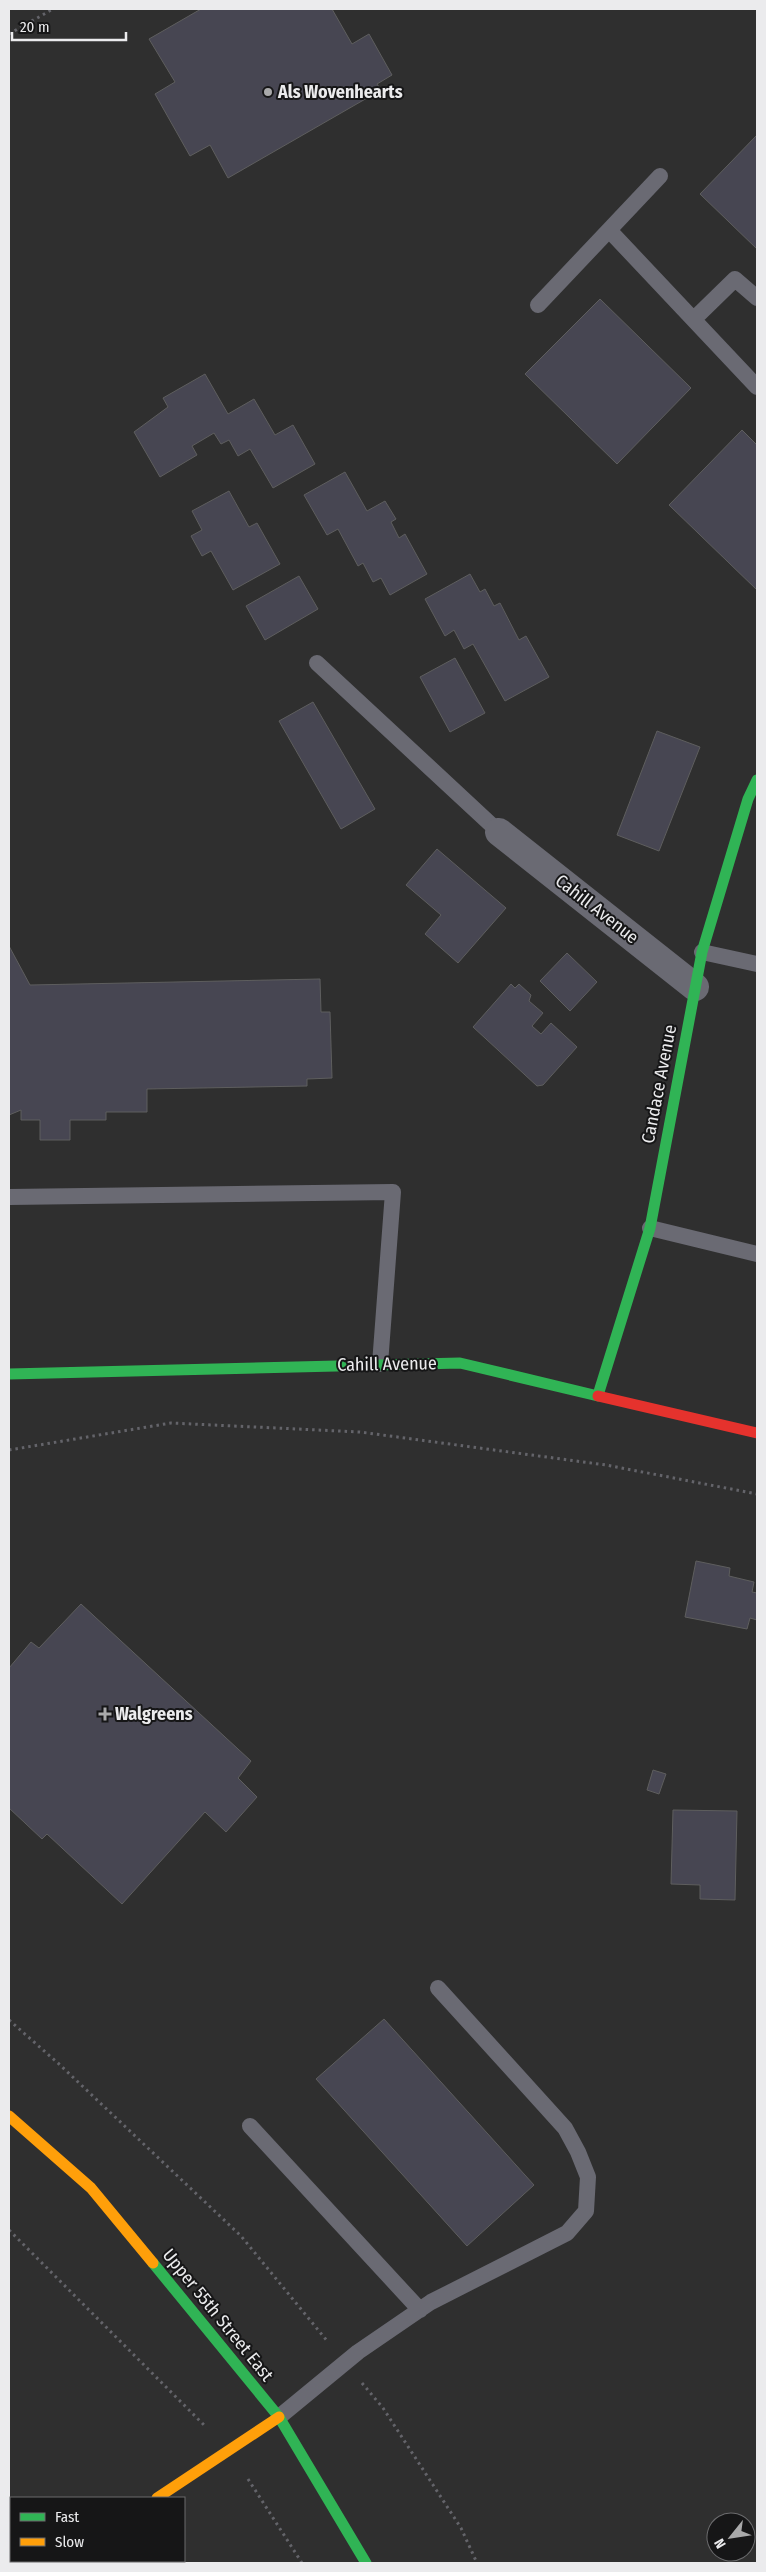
<svg xmlns="http://www.w3.org/2000/svg" width="766" height="2572" font-family="'Fira Sans Condensed',sans-serif">
<style>
.building{fill:#474652;stroke:#5e5e5e}
.lines{fill:none;stroke-linecap:round;stroke-linejoin:round}
.path{stroke:#64646a;stroke-width:3;stroke-dasharray:2.5 4;stroke-linecap:butt}
.lane{stroke:#6a6a73;stroke-width:16}
.street{stroke:#6a6a73;stroke-width:28}
.fast{stroke:#30b455;stroke-width:11}
.slow{stroke:#ff9f0a;stroke-width:11}
.jam{stroke:#e5322d;stroke-width:11}
.poi-dot{fill:#a9a9aa;stroke:#161617;stroke-width:2}
.labels{text-anchor:middle;stroke-width:4;stroke-linejoin:round;paint-order:stroke}
.poi-label{font-size:18px;font-weight:bold;fill:#ebebed;stroke:#161617;text-anchor:start}
.street-label{font-size:18px;fill:#ebebed;stroke:#161617}
</style>
<rect width="100%" height="100%" fill="#2f2f2f"/>
<path class="building" d="M201,9H332L352,44L369,34L392,75L377,84L381,90L228,178L210,145L190,156L155,94L175,82L149,39Z
M757,135V249L700,194Z
M600,299L691,388L617,464L525,374Z
M205,374L228,414L254,399L275,435L293,425L315,464L273,488L250,449L238,456L229,440L221,444L214,433L192,446L197,455L160,477L134,432L168,407L163,398Z
M742,430L757,445V590L669,505Z
M345,472L367,511L385,501L396,519L391,522L399,538L405,534L427,574L390,595L381,578L373,582L363,563L358,566L338,529L327,535L304,495Z
M229,491L249,527L257,523L280,564L233,590L211,551L202,556L191,536L202,530L192,511Z
M470,574L480,592L485,589L494,606L500,603L519,640L526,636L549,677L505,701L473,644L464,649L454,630L445,636L425,599Z
M299,576L318,609L265,640L246,606Z
M455,658L485,713L450,732L420,677Z
M313,702L375,809L341,829L279,721Z
M657,731L700,747L659,851L617,835Z
M437,849L506,908L458,963L425,934L441,915L406,885Z
M9,946L30,985L320,979L321,1012H330L332,1078L307,1079V1086L147,1089V1112H106V1120H70V1140H40V1120H21V1110L9,1115Z
M567,953L597,982L570,1011L540,981Z
M511,984L515,988L519,984L531,995L529,1001L543,1013L532,1026L541,1034L551,1023L577,1047L543,1085L537,1086L473,1027Z
M696,1561L730,1568L729,1576L754,1582L752,1592L757,1593V1620L750,1618L747,1629L685,1617Z
M81,1604L251,1761L238,1778L257,1797L226,1832L205,1812L122,1904L47,1834L42,1839L9,1808V1668L31,1642L39,1648Z
M653,1770L666,1774L659,1794L647,1790Z
M673,1810L737,1811L735,1900L700,1899V1885L671,1884Z
M384,2019L534,2185L467,2246L316,2079Z"/>
<g class="lines">
<path class="path" d="M9,34L53,9
M9,1450L171,1423L360,1432L606,1465L757,1494
M9,2020L59,2064L241,2236L328,2342
M9,2230L205,2426
M362,2383L383,2408L461,2528L477,2563
M248,2479L302,2563"/>
<path class="lane" d="M609,230L660,176
M538,305L609,230L757,387
M694,319L735,279L757,298
M317,663L499,832
M702,952L757,964
M9,1197L393,1192L380,1364
M650,1228L757,1254
M250,2126L420,2310
M279,2417L358,2352L431,2302L567,2233L586,2211L588,2177L578,2152L565,2128L438,1988"/>
<path class="street" d="M499,832L695,987
M60,2563L64,2561"/>
<path class="fast" d="M9,1374L460,1363L598,1396
M598,1395L650,1228L702,952L748,799L757,780
M153,2263L279,2417L366,2563"/>
<path class="slow" d="M9,2116L91,2188L153,2263
M157,2498L279,2417"/>
<path class="jam" d="M598,1396L757,1433"/>
</g>
<g class="poi-dot">
<circle cx="268" cy="92" r="5"/>
<path d="M102.5 1706.5h5v5h5v5h-5v5h-5v-5h-5v-5h5z"/>
</g>
<g class="labels">
<g class="poi-label">
<text x="278" y="98">Als Wovenhearts</text>
<text x="115" y="1720">Walgreens</text>
</g>
<g class="street-label">
<text transform="translate(597 909) rotate(38)" y="6">Cahill Avenue</text>
<text transform="translate(659 1084) rotate(-79)" y="6">Candace Avenue</text>
<text transform="translate(387 1364) rotate(-1)" y="6">Cahill Avenue</text>
<text transform="translate(218 2315) rotate(51)" y="6">Upper 55th Street East</text>
</g>
</g>
<rect width="766" height="2572" fill="none" stroke="#ebebed" stroke-width="20"/>
<rect x="10" y="2497" width="175" height="65" fill="#161617" stroke="#6b6b6d"/>
<rect x="20" y="2513" width="25" height="8" fill="#30b455" stroke="#6b6b6d"/>
<text x="55" y="2522" font-size="15" fill="#ebebed">Fast</text>
<rect x="20" y="2538" width="25" height="8" fill="#ff9f0a" stroke="#6b6b6d"/>
<text x="55" y="2547" font-size="15" fill="#ebebed">Slow</text>
<g transform="translate(731 2537) rotate(240)"><circle r="24" fill="#161617" stroke="#6b6b6d"/>
<path d="M0-4L9 19L0 12L-9 19Z" fill="#a9a9aa"/>
<text y="-8" font-size="14" font-weight="bold" text-anchor="middle" fill="#ebebed">N</text>
</g>
<path d="M12 32v8h114v-8" fill="none" stroke="#ebebed" stroke-width="2.5"/>
<text x="20" y="32" font-size="15" fill="#ebebed" stroke="#161617" stroke-width="4" paint-order="stroke">20 m</text>
</svg>
